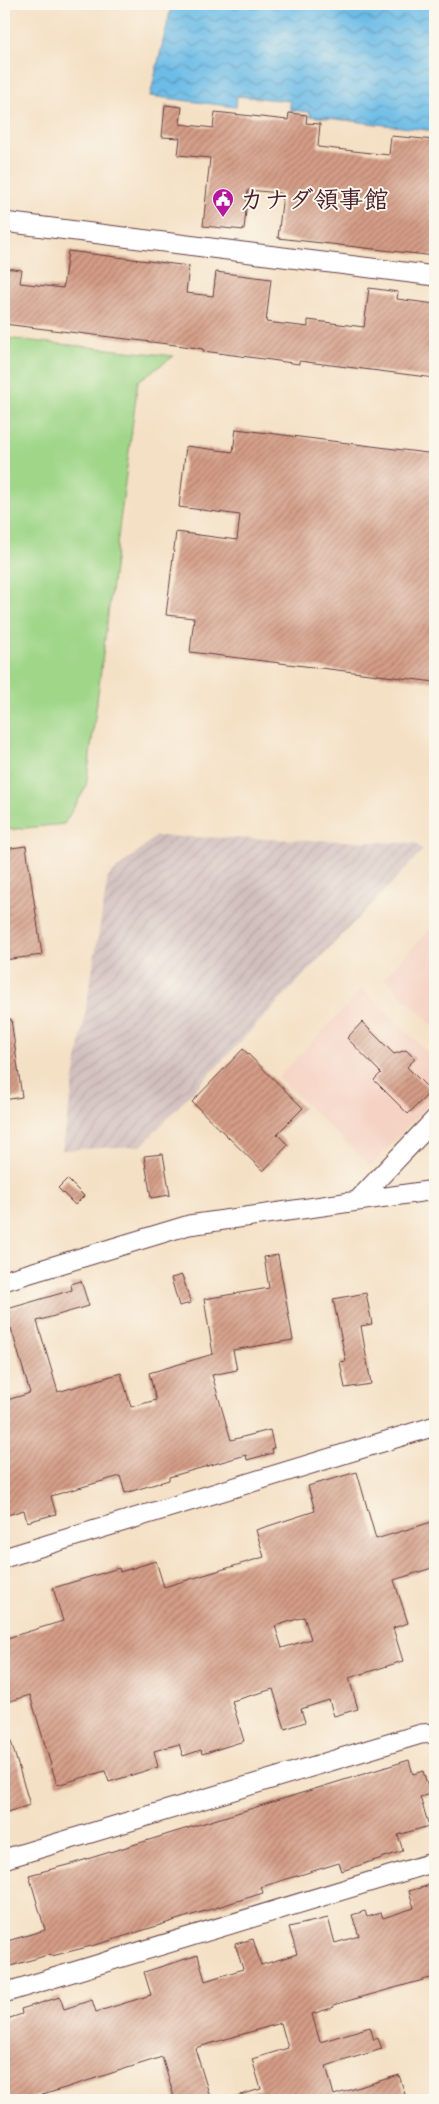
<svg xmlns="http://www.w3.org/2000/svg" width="439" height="2104" font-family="Caveat,'Klee One',sans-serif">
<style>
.built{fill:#f5d2c3}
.industrial{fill:url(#industrial-furrows)}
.green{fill:#9fd688;stroke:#747a5a}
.water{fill:url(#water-waves);stroke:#5b6e89}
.building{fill:url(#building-hatch);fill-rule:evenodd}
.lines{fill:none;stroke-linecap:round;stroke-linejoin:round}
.minor-casing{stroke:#643c42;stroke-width:21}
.minor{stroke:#fff;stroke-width:19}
.labels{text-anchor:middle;stroke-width:4;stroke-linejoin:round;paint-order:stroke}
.poi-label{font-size:25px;font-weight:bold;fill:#4a1f2b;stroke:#fbf7ec;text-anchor:start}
</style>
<defs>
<pattern id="industrial-furrows" width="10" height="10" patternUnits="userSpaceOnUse" patternTransform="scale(1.25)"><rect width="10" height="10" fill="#d1bfbd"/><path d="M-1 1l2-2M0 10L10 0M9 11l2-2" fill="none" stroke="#b5a4a3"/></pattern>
<pattern id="water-waves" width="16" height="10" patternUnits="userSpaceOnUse" patternTransform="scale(1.25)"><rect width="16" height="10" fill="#6cbce7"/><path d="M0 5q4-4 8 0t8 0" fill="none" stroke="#5b98bb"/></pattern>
<pattern id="building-hatch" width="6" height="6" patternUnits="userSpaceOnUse" patternTransform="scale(1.25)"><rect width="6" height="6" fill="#d49d86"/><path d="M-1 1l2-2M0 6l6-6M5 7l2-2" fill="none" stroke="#ae7f6e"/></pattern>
</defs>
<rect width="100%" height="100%" fill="#fbf7ec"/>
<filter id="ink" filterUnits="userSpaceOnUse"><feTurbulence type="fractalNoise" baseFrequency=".02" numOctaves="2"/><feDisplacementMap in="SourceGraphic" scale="10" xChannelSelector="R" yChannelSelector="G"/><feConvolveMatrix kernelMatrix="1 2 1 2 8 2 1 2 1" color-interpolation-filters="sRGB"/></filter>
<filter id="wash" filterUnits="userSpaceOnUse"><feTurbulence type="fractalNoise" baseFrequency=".0096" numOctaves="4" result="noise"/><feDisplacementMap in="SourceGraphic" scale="20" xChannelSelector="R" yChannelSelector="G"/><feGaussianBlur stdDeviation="1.12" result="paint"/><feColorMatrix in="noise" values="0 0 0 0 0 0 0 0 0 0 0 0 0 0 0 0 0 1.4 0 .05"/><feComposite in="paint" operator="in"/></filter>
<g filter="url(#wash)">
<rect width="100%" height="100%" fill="#f4e0c4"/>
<path class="built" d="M435,924V1027L384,978Z
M362,989L435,1059V1097L371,1166L278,1078Z"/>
<path class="industrial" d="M156,836L415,843L423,850L141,1146L62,1150L108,877Z"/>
<path class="green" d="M4,338L174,356L138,381L86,787L64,824L6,830H4Z"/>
<path class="water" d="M172,4H435V131L310,116V112L290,110V101L237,96L236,107L150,96Z"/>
<g id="blocks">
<path class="building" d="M165,105L182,107L180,124L213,128L215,112L288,120L289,113L307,115L306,123L320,124L318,147L389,155L391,136L435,140V256L278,238L283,194L280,193L248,190L244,230L203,226L210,158L178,155L180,138L162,137Z
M68,251L189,266L186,293L213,296L216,272L271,279L266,322L308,327V320L364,327L369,288L398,292L397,299L435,304V378L299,361V364L271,360L203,351V349L184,346L4,324V268L22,270L20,283L63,288Z
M236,429L435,454V682L190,652L194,618L166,615L176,532L237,540L240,515L179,507L186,446L233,452Z
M26,846L42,955L4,960V849Z
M11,1019L22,1097L4,1100V1020Z
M362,1022L394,1054L406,1050L415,1059L407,1067L431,1091L408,1114L374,1080L381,1073L347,1038Z
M243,1049L303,1108L277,1134L288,1145L263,1171L192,1102Z
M163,1154L170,1195L151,1198L144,1156Z
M67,1179L84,1196L75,1205L58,1188Z
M278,1255L293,1340L233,1350L237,1370L212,1375L231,1440L270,1430L274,1448H272L273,1453L247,1460L246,1455L169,1477V1480L125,1493L120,1476L51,1496L56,1514L27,1522L24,1510L4,1516V1401L30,1393L11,1328L9,1329L4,1310L72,1290L71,1284L81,1281L89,1306L37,1321L58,1392L121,1373L131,1407L156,1400L149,1373L213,1354L204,1299L269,1288L264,1257Z
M182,1275L191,1303L179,1306L171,1278Z
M366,1293L372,1324L361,1326L371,1384L345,1388L340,1362L346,1361L333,1299Z
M357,1472L376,1539L435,1521V1567L394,1580L408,1623L393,1628L403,1661L349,1678L358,1709L334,1716L329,1700L301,1709L305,1722L285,1729L273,1689L232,1701L244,1741L202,1754L201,1750L183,1756L179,1744L154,1751L158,1767L109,1782L105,1771L57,1785L30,1695L4,1703V1639L63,1621L53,1588L119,1568L120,1572L156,1561L164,1587L264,1557L256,1530L315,1511L308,1486ZM304,1617L311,1639L282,1648L275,1626Z
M7,1728L30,1805L4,1813V1729Z
M409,1760L413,1774L423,1771L430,1794L420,1797L429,1826L398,1835L403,1851L342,1871L339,1863L261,1887L263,1893L99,1944L52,1956L51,1954L4,1968V1942L45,1930L29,1875L71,1864Z
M430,1885L435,1902L434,1977L333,2005L334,2007L312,2014L320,2042L370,2027L374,2040L378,2038L382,2049L326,2066L334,2095L399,2075L405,2094L400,2096L402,2100H283L281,2095L263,2100H233V2097L261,2089L252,2059L288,2048L281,2023L195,2048L211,2100H175L162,2057L46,2094L22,2100H4V2020L22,2014L21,2009L60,1997L64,2009L92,2000L96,2012L151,1995L144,1972L198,1955L205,1981L243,1969L235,1944L253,1939L261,1965L297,1954L289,1927L328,1918L335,1943L359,1936L352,1915L365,1911L367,1917L381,1913L383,1918L414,1908L409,1891Z"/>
</g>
</g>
<g filter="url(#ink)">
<use href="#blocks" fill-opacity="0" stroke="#643c42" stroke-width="1"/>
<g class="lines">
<g class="minor-casing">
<path id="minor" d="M4,222L435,276
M357,1201L435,1119
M4,1281L189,1225L435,1190
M4,1558L435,1426
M4,1859L421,1734L435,1733
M4,1993L435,1862"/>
</g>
<use href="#minor" class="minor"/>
</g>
</g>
<defs>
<g id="civic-pin" transform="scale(1.125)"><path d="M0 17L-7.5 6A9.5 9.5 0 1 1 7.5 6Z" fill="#b5179e" stroke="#fbf7ec"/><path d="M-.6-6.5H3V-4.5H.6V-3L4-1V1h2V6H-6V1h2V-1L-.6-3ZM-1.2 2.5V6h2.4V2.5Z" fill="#fff"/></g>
</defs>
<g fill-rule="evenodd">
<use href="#civic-pin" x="223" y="199"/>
</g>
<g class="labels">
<g class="poi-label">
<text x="239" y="208">カナダ領事館</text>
</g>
</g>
<rect width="439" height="2104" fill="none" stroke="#fbf7ec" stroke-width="20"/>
</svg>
